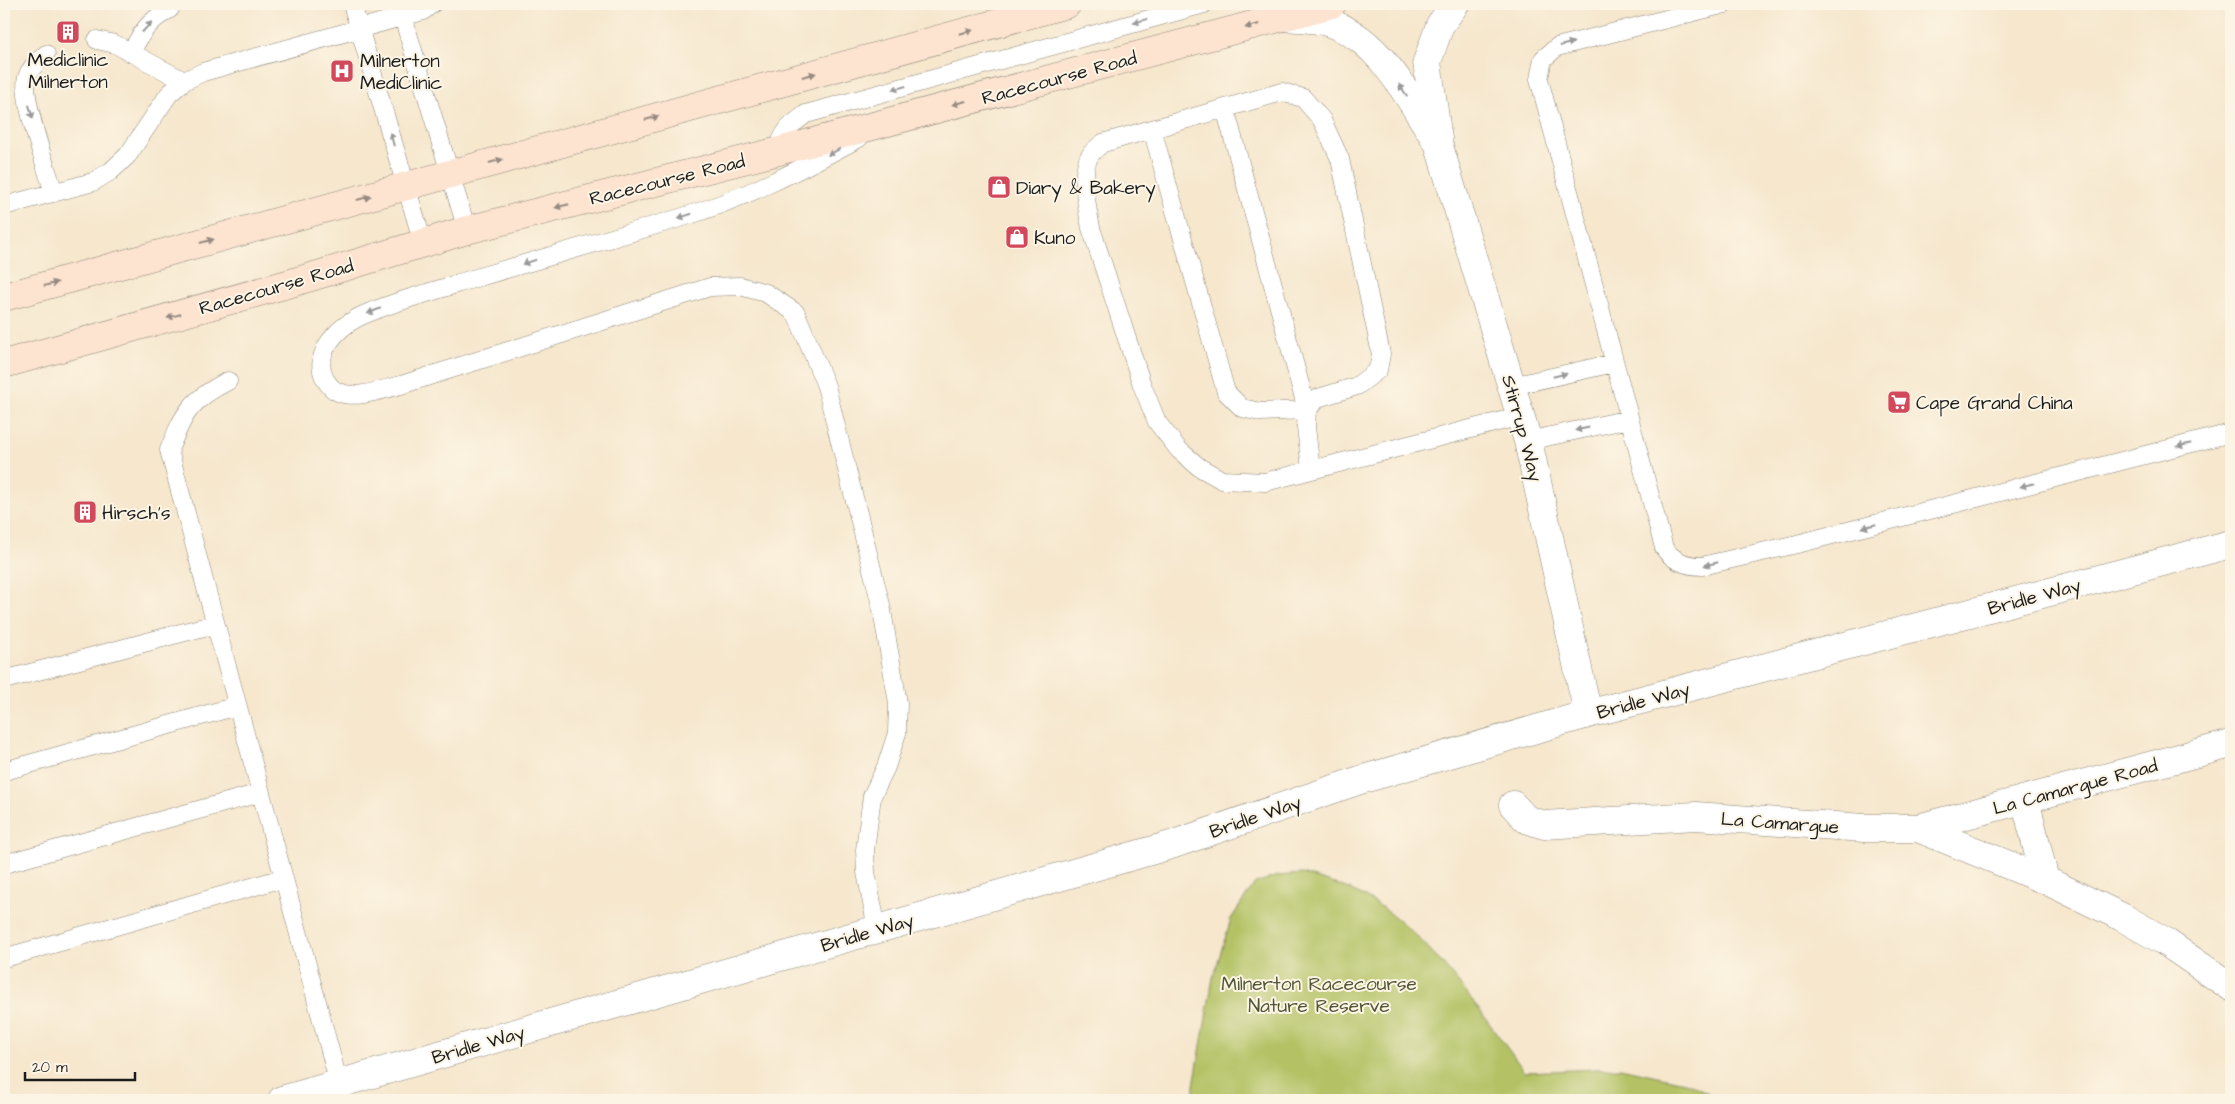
<svg xmlns="http://www.w3.org/2000/svg" width="2235" height="1104" font-family="'Architects Daughter',sans-serif">
<style>
.green{fill:#b4c265;stroke:#686f40}
.lines{fill:none;stroke-linecap:round;stroke-linejoin:round}
.lane-casing{stroke:#898274;stroke-width:19}
.street-casing{stroke:#898274;stroke-width:29}
.secondary-casing{stroke:#898274;stroke-width:29}
.lane{stroke:#fff;stroke-width:18}
.street{stroke:#fff;stroke-width:28}
.secondary{stroke:#fde4d1;stroke-width:28}
.oneway{fill:#999}
.oneway2{fill:#988a80}
.labels{text-anchor:middle;stroke-width:4;stroke-linejoin:round;paint-order:stroke}
.poi-label{font-size:19px;fill:#1c1c1c;stroke:#fcf5e5;text-anchor:start}
.street-label{font-size:19px;fill:#1c1c1c;stroke:#fcf5e5}
.park-label{font-size:19px;fill:#515636;stroke:#fcf5e5}
</style>
<rect width="100%" height="100%" fill="#fcf5e5"/>
<filter id="ink" filterUnits="userSpaceOnUse"><feTurbulence type="fractalNoise" baseFrequency=".02" numOctaves="2"/><feDisplacementMap in="SourceGraphic" scale="10" xChannelSelector="R" yChannelSelector="G"/><feConvolveMatrix kernelMatrix="1 2 1 2 8 2 1 2 1" color-interpolation-filters="sRGB"/></filter>
<filter id="wash" filterUnits="userSpaceOnUse"><feTurbulence type="fractalNoise" baseFrequency=".0096" numOctaves="4" result="noise"/><feDisplacementMap in="SourceGraphic" scale="20" xChannelSelector="R" yChannelSelector="G"/><feGaussianBlur stdDeviation="1.12" result="paint"/><feColorMatrix in="noise" values="0 0 0 0 0 0 0 0 0 0 0 0 0 0 0 0 0 1.4 0 .05"/><feComposite in="paint" operator="in"/></filter>
<g filter="url(#wash)">
<rect width="100%" height="100%" fill="#f6e7cd"/>
<path class="green" d="M1302,874C1324,881 1347,886 1367,898C1430,933 1482,1015 1525,1072L1620,1068L1689,1083L1721,1100H1194V1085L1213,978L1231,919L1255,883L1278,876Z"/>
</g>
<g filter="url(#ink)">
<g class="lines">
<g class="lane-casing">
<path id="lane" d="M352,4L423,243
M1725,4L1557,47L1543,59L1539,79L1664,548C1673,561 1687,566 1702,566L1797,544L2231,433
M403,17L467,230
M97,40L115,44L184,81
M131,53C142,31 149,21 170,9
M46,54C39,61 30,67 27,77C21,98 47,169 54,193
M1152,129L1226,392L1242,408L1260,412L1307,410L1225,108
M859,138C801,169 744,199 680,218C607,240 533,261 459,283C426,294 390,302 359,317C337,328 312,354 325,379C328,384 332,390 338,392C356,400 383,389 401,385L710,287L740,286L766,293L796,313L826,386L881,605L898,703L897,733L886,767L872,796L865,850L866,872L877,929
M779,151C781,132 791,125 806,114L1204,4
M4,206L93,182L111,171L128,155L169,94L184,81L203,72L423,11L432,4
M228,381C190,400 184,413 169,450L339,1084
M1512,386L1614,363
M1528,441L1629,419
M1311,470L1306,427L1307,410L1318,398L1357,386L1378,370L1381,354L1340,159L1322,120L1303,98L1282,92L1103,143C1099,146 1094,150 1091,154C1079,170 1087,209 1091,228L1142,385L1157,422L1179,450L1199,467L1222,480L1265,482L1521,416
M4,680L215,624
M4,771L237,706
M4,864L260,793
M4,958L283,878"/>
</g>
<g class="street-casing">
<path id="street" d="M1455,4L1440,25L1427,62L1439,146L1528,441L1588,714
M1285,17C1297,18 1311,18 1323,21C1379,35 1407,96 1436,140
M2025,799L2045,880
M1513,805L1526,819L1544,825L1696,816L1864,828H1918L2045,880L2122,917L2164,941L2231,987
M1918,828L2231,744
M282,1100L1171,845L1360,780L1588,714L2231,544"/>
</g>
<g class="secondary-casing">
<path id="secondary" d="M4,297L1067,4
M4,364L291,283L467,230L779,151L1332,4"/>
</g>
<use href="#lane" class="lane"/>
<use href="#street" class="street"/>
<use href="#secondary" class="secondary"/>
</g>
<defs><path id="oneway-solid" d="M-6-.8H1V-3.2L6.5 0L1 3.2V.8H-6Z" transform="scale(1.25)"/></defs>
<g class="oneway">
<use href="#oneway-solid" transform="translate(1140 21) rotate(164)"/>
<use href="#oneway-solid" transform="translate(147 27) rotate(-47)"/>
<use href="#oneway-solid" transform="translate(1567 44) rotate(-15)"/>
<use href="#oneway-solid" transform="translate(899 88) rotate(164)"/>
<use href="#oneway-solid" transform="translate(1403 90) rotate(-124)"/>
<use href="#oneway-solid" transform="translate(31 112) rotate(74)"/>
<use href="#oneway-solid" transform="translate(392 139) rotate(-105)"/>
<use href="#oneway-solid" transform="translate(834 152) rotate(152)"/>
<use href="#oneway-solid" transform="translate(685 216) rotate(162)"/>
<use href="#oneway-solid" transform="translate(529 262) rotate(163)"/>
<use href="#oneway-solid" transform="translate(374 311) rotate(158)"/>
<use href="#oneway-solid" transform="translate(1560 375) rotate(-13)"/>
<use href="#oneway-solid" transform="translate(1582 429) rotate(168)"/>
<use href="#oneway-solid" transform="translate(2184 445) rotate(166)"/>
<use href="#oneway-solid" transform="translate(2027 485) rotate(166)"/>
<use href="#oneway-solid" transform="translate(1869 526) rotate(166)"/>
<use href="#oneway-solid" transform="translate(1711 564) rotate(167)"/>
</g>
<g class="oneway2">
<use href="#oneway-solid" transform="translate(1252 26) rotate(165)"/>
<use href="#oneway-solid" transform="translate(966 32) rotate(-15)"/>
<use href="#oneway-solid" transform="translate(809 75) rotate(-15)"/>
<use href="#oneway-solid" transform="translate(959 103) rotate(165)"/>
<use href="#oneway-solid" transform="translate(652 118) rotate(-15)"/>
<use href="#oneway-solid" transform="translate(496 161) rotate(-15)"/>
<use href="#oneway-solid" transform="translate(364 198) rotate(-15)"/>
<use href="#oneway-solid" transform="translate(562 206) rotate(166)"/>
<use href="#oneway-solid" transform="translate(207 241) rotate(-15)"/>
<use href="#oneway-solid" transform="translate(51 284) rotate(-15)"/>
<use href="#oneway-solid" transform="translate(174 316) rotate(164)"/>
</g>
</g>
<defs>
<g id="building-square" transform="scale(1.25)"><rect x="-9" y="-9" width="18" height="18" rx="4" fill="#d1495b" stroke="#fcf5e5"/><path d="M-4-6H4V6H1V3H-1V6H-4ZM-2.5-4.3h1.7v1.8h-1.7ZM.8-4.3h1.7v1.8H.8ZM-2.5-1h1.7V.8h-1.7ZM.8-1h1.7V.8H.8Z" fill="#fff"/></g>
<g id="hospital-square" transform="scale(1.25)"><rect x="-9" y="-9" width="18" height="18" rx="4" fill="#d1495b" stroke="#fcf5e5"/><path d="M-5-5h3v3.5h4V-5h3V5h-3V1.5h-4V5h-3Z" fill="#fff"/></g>
<g id="shop-square" transform="scale(1.25)"><rect x="-9" y="-9" width="18" height="18" rx="4" fill="#d1495b" stroke="#fcf5e5"/><path d="M-5-2.5h2.3a2.7 3.5 0 0 1 5.4 0H5L5.5 6h-11ZM-1.5-2.5h3a1.5 2.3 0 0 0-3 0Z" fill="#fff"/></g>
<g id="supermarket-square" transform="scale(1.25)"><rect x="-9" y="-9" width="18" height="18" rx="4" fill="#d1495b" stroke="#fcf5e5"/><path d="M-6-5.5h2.5l.6 2H6L4.5 2H-2.5L-4.4-4H-6ZM-1.5 3.2a1.3 1.3 0 1 0 .1 0ZM3 3.2a1.3 1.3 0 1 0 .1 0Z" fill="#fff"/></g>
</defs>
<g fill-rule="evenodd">
<use href="#building-square" x="68" y="32"/>
<use href="#hospital-square" x="342" y="71"/>
<use href="#shop-square" x="999" y="187"/>
<use href="#shop-square" x="1017" y="237"/>
<use href="#supermarket-square" x="1899" y="402"/>
<use href="#building-square" x="85" y="512"/>
</g>
<g class="labels">
<g class="poi-label">
<text x="68" y="66" text-anchor="middle">Mediclinic<tspan x="68" dy="22">Milnerton</tspan></text>
<text x="360" y="67">Milnerton<tspan x="360" dy="22">MediClinic</tspan></text>
<text x="1016" y="194">Diary &amp; Bakery</text>
<text x="1034" y="244">Kuno</text>
<text x="1916" y="409">Cape Grand China</text>
<text x="102" y="519">Hirsch's</text>
</g>
<g class="street-label">
<text transform="translate(1059 77) rotate(-15)" y="7">Racecourse Road</text>
<text transform="translate(667 179) rotate(-14)" y="7">Racecourse Road</text>
<text transform="translate(276 286) rotate(-16)" y="7">Racecourse Road</text>
<text transform="translate(1523 428) rotate(75)" y="7">Stirrup Way</text>
<text transform="translate(2034 596) rotate(-15)" y="7">Bridle Way</text>
<text transform="translate(1643 700) rotate(-15)" y="7">Bridle Way</text>
<text transform="translate(2075 786) rotate(-15)" y="7">La Camargue Road</text>
<text transform="translate(1255 816) rotate(-19)" y="7">Bridle Way</text>
<text transform="translate(1780 822) rotate(4)" y="7">La Camargue</text>
<text transform="translate(867 932) rotate(-16)" y="7">Bridle Way</text>
<text transform="translate(478 1044) rotate(-16)" y="7">Bridle Way</text>
</g>
<g class="park-label">
<text x="1319" y="990">Milnerton Racecourse<tspan x="1319" dy="22">Nature Reserve</tspan></text>
</g>
</g>
<rect width="2235" height="1104" fill="none" stroke="#fcf5e5" stroke-width="20"/>
<path d="M25 1072v8h110v-8" fill="none" stroke="#1c1c1c" stroke-width="2.5"/>
<text x="32" y="1072" font-size="15" fill="#1c1c1c" stroke="#fcf5e5" stroke-width="4" paint-order="stroke">20 m</text>
</svg>
